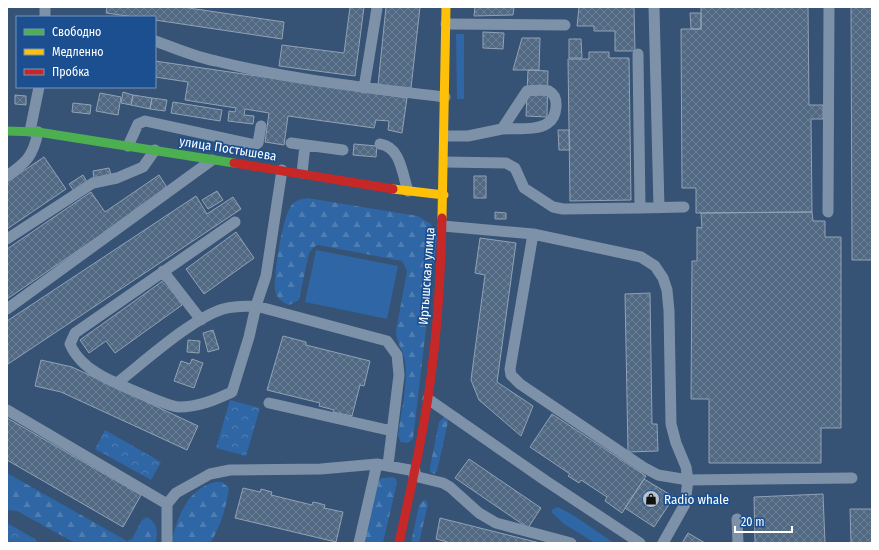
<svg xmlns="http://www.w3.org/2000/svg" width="879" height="550" font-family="'Fira Sans Condensed',sans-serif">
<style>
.grass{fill:#2f66a5}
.forest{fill:url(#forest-firs)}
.park{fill:url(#park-crowns)}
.building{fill:url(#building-cross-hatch);stroke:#92a2b6}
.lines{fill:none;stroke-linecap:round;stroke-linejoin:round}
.lane{stroke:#7d92a8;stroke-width:11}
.fast{stroke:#4caf50;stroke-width:9}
.slow{stroke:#ffc107;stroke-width:9}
.jam{stroke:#c62828;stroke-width:9}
.labels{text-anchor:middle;stroke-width:3.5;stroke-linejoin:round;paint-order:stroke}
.street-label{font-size:13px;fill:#fff;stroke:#1b4f8f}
.poi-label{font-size:13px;fill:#fff;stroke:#1b4f8f;text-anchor:start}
</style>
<defs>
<pattern id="forest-firs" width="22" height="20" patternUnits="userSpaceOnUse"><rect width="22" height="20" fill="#2f66a5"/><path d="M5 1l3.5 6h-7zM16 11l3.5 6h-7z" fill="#4e7db2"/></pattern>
<pattern id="park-crowns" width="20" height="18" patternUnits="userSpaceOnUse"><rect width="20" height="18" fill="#2f66a5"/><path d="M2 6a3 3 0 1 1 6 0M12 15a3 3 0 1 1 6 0" fill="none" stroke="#4e7db2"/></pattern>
<pattern id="building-cross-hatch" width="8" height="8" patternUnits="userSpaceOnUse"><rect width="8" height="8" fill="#526984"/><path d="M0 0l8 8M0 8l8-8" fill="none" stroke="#6c8096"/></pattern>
</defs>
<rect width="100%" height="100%" fill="#365274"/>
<path class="grass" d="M456,34H464V99H457Z
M316,250L398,266L387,319L305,302Z
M558,507L573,515L614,543H595L564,524L551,512L553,509Z"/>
<path class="forest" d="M307,198L418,216L431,224L437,236L413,439L408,443L401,442L398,436C401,412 408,386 405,362C404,350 396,344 396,331L407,271L402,261L318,245L314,247L309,253L299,300L289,305C282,302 276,298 275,290C273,277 283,216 291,206C295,200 301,199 307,198Z
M445,416L447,418L448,422L437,471L434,474L430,472V467L439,422Z
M7,473L127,541L132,539L142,520L147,517C157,522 159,533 155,543H75L17,511L7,510Z
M393,477L396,479L397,483L383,543H364L379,480L382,478Z
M215,482H222L229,488C226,508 221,525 211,542L171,543C177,518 187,489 215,482Z
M425,499L428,504L419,543H411L419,505Z"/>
<path class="park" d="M230,400L260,408L246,456L216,448Z
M105,430L161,462L151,480L95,449Z
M7,523L37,540L35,543H7Z"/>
<path class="building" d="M107,7H182L284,22L282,39L155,20V17H134L106,13Z
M350,7H364L355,76L279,66L282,45L344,53Z
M386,7H420L411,88L378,85Z
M475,7H514L513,15L474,16Z
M579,7H634L635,51H615V31H594V26H577Z
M701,7H808L809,105H823V119H811L812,212L696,213V188H682L681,29H701Z
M851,7H872V260H852Z
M690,13H701V29H691Z
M483,32L504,33L503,49L483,48Z
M522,38H540L539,70H513Z
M569,39H581L582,58H569Z
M589,52H609V58H629L631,200L570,201L568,59H589Z
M155,61L407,98L402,133L388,130L389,121L376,120L374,128L288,116L284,145L265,142L269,113L245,109L244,115L254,116L253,124L228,121L229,111L235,112L236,108L185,100L188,82L155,77Z
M528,70L548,71L547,117L526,116Z
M123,92L133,95L131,105L121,103Z
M100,93L121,97L118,115L96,111Z
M15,95L26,96V105L15,104Z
M133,95L152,98L150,109L131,105Z
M152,98L167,100L165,111L150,109Z
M173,102L222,110L220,121L171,113Z
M73,103L91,105L90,114L72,112Z
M558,130H569L570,150H559Z
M354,144L377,146L376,157L353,155Z
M44,157L66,189L7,229V182Z
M109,168L111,175L94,179L93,171Z
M83,175L87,182L74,191L69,184Z
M159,175L168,189L7,299V249L91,192L105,212Z
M474,176H486V198H474Z
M217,191L223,200L208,209L202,200Z
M196,196L207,214L233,197L241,209L8,364L7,321Z
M495,212L506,213V219H495Z
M812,212L813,221H825V237H841V428H821V463H709V399H691L692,261H697V227L702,228L701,213Z
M236,232L254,258L204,294L186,269Z
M480,238L516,243L497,382L533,406L521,436L479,400L471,380L485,275L475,273Z
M164,280L182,305L115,353L106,341L89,353L80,340Z
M650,293L652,424H657L658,451L628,452L625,294Z
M213,330L219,349L208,352L203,333Z
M283,336L306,342V345L370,361L364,386L360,385L352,416L333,412L334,410L319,406L320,403L267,390Z
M188,340L200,341L199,353L187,352Z
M192,359L203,363L194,388L174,381L181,361L190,364Z
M41,360L72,367L198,426L187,450L61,392L35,386Z
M552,414L646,476L622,513L605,501L607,497L581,480L579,483L568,476L570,474L530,447Z
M7,418L141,495L123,527L7,460Z
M469,459L541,508L528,528L455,478Z
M644,479L674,497L654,527L625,508Z
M243,488L260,492L261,489L272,492L271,495L312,505L313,502L318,503L325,505L324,508L343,512L336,542L235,518Z
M823,494L825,543H755L754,497Z
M850,509H872V543H851Z
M440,518L540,543H451L436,539Z
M688,533L705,543H682Z"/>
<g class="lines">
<path class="lane" d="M654,7L659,208
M45,17V7
M446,24L565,25
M155,41C175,48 195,57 216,61C291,80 369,88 445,97
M364,88L377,8
M30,131L39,87
M445,136H468L502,129L527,91C533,91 543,89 549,91C560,97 557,117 548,123C537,131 515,128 502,129
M291,143L343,150
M380,144C401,147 402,174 408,191
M128,146L138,124L145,121L255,145L258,143L261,126
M445,162L506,163L515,168L524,188L553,207L563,209L640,208L638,54
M282,170L266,276L256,306L387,341L397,355L399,375L388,465
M302,173L305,145
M7,176C27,162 33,156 38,132
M640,208L684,207
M828,212L829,7
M443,226L533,234L641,257L655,266L663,278L667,290L669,311L671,424L676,443L686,467L688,480L852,478
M533,234L510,369L511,375L520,384L643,467L658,475L688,480L685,504L663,543
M7,239L93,183L117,178L143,167L155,150
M163,271L201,320
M7,309L212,160
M117,383C144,362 191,319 223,309C234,306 245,306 256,306L249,337L232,392C215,400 198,407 179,407C169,407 107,380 97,373C86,367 75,356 70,344L75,333L235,222
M428,399L546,481L640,543
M269,403L392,431
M7,410L167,504
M414,476L443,483L450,487L479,513L496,523L571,543
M737,519L738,543
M167,543V504L176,493L210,474L230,470L321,469L377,464L415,471
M359,543L377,464"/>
<path class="fast" d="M7,131L38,132L234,163"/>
<path class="slow" d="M393,189L444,195
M442,218L446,7"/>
<path class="jam" d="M234,163L393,189
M399,543C411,488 424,432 431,376C438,324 441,271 442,218"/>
</g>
<defs>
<g id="shop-disc" transform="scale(0.9)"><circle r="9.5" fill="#b9c2ce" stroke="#1b4f8f"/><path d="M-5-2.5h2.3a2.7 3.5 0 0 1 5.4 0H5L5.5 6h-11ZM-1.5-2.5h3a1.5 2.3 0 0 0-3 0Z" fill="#111"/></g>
</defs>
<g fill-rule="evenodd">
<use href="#shop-disc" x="651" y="499"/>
</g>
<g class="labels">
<g class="street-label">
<text transform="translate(228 148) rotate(9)" y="5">улица Постышева</text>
<text transform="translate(426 276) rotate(-86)" y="5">Иртышская улица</text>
</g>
<g class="poi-label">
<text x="664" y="504">Radio whale</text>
</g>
</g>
<rect width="879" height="550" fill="none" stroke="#ffffff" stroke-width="16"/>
<rect x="16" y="16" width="140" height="72" fill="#1b4f8f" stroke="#7695bc"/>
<rect x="24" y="29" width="20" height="6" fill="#4caf50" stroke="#7695bc"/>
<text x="52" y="36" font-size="12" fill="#ffffff">Свободно</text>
<rect x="24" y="49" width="20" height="6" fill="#ffc107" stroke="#7695bc"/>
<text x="52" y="56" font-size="12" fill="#ffffff">Медленно</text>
<rect x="24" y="69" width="20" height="6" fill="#c62828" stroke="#7695bc"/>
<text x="52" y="76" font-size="12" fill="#ffffff">Пробка</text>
<path d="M735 526v6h57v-6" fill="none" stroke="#ffffff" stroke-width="2"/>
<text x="741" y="526" font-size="12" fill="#ffffff" stroke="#1b4f8f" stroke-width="3" paint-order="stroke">20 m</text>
</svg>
